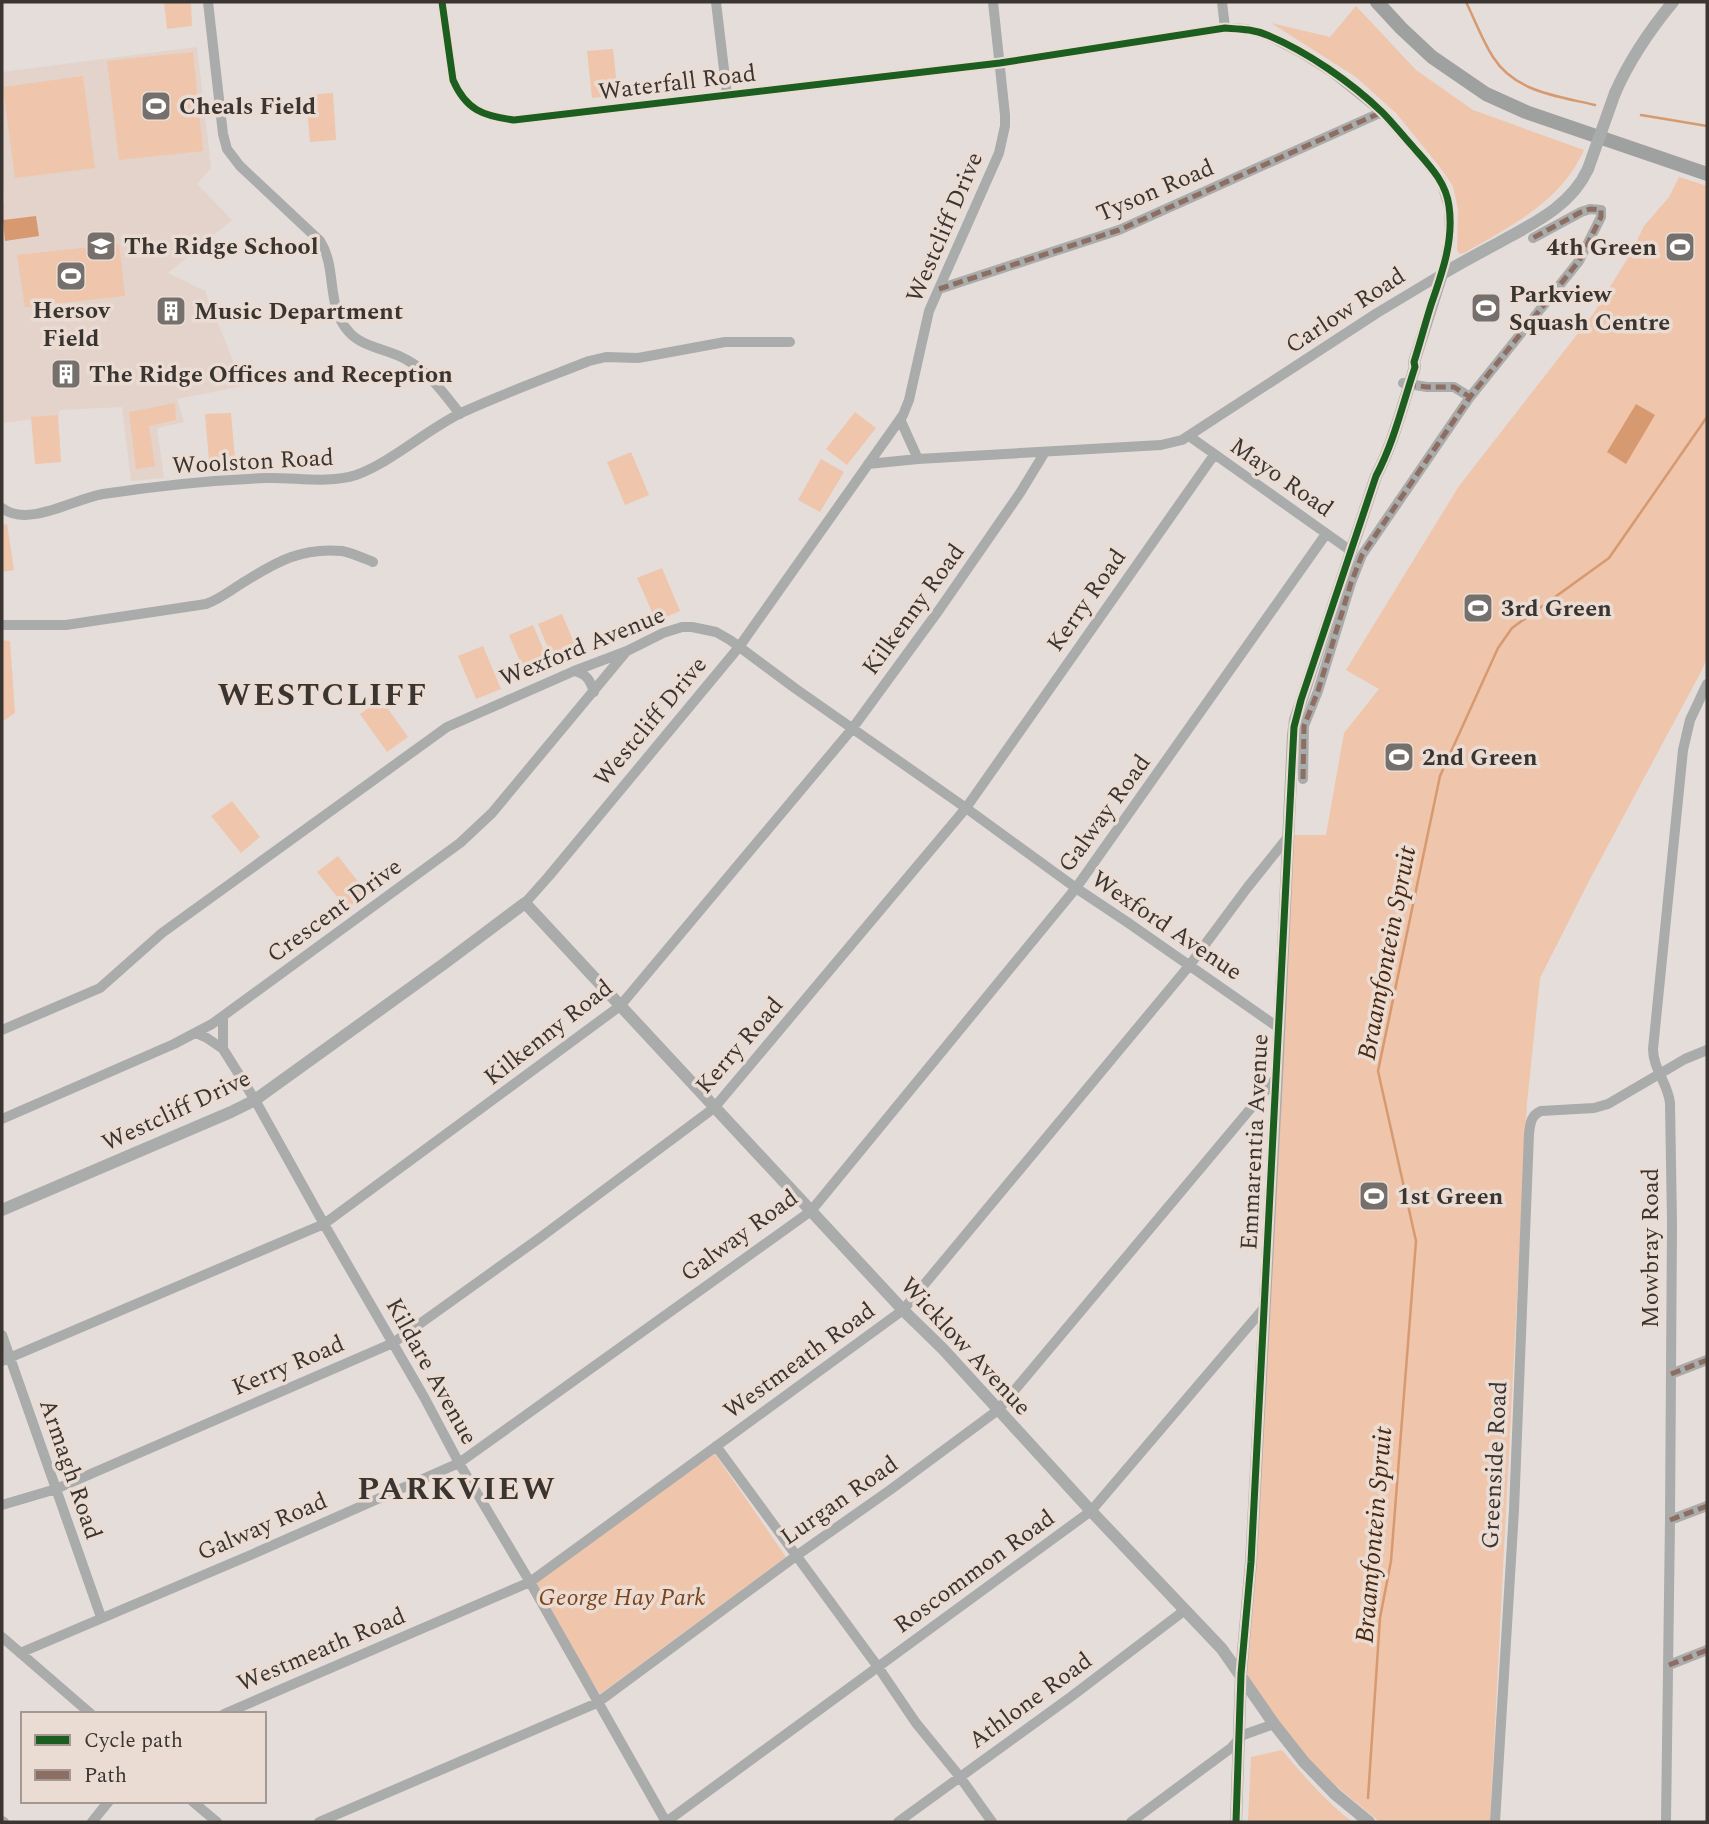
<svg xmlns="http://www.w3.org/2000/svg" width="1709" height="1824" font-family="Spectral,serif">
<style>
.built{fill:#e3d3ca}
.green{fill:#efc5ab}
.water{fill:#d79a70}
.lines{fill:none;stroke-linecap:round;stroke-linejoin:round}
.stream{stroke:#d79a70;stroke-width:2.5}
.minor{stroke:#aaabab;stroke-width:10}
.tertiary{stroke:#aaabab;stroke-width:12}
.secondary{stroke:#9fa1a1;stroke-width:14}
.tertiary-bridge{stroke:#aaabab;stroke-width:12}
.quiet{stroke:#8d6e63;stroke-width:5;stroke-dasharray:10 5;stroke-linecap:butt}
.cycleway-casing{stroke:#ebdcd3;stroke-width:11}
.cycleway{stroke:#1b5e20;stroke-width:7}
.labels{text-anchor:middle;stroke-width:7;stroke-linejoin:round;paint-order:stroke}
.street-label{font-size:24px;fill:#3a3531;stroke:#ebdcd3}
.poi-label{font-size:24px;font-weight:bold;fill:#3a3531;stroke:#ebdcd3;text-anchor:start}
.park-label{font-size:24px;font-style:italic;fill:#7b4319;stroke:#ebdcd3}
.water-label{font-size:26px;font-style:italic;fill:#4a280f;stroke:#ebdcd3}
.district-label{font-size:32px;font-weight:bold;letter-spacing:2px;fill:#3a3531;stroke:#ebdcd3}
</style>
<rect width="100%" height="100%" fill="#e5ddd9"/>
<path class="built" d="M197,47L211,168L197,184L232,220L168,273L205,291L243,386L177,399L184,422L157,428L164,478L131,481L122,407L60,410L58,416L2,423V203H5L2,175V72Z"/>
<path class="green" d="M164,2H191L192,26L167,29Z
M1356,6L1416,70L1473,110L1584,150C1560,203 1512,225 1464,253L1460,254L1457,251L1458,210L1453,186L1439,166L1396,113L1356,77L1271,23L1330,37Z
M613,49L618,95L592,98L587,51Z
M193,52L203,151L119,160L107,61Z
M83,76L95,168L15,178L3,87Z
M333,93L336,140L310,142L306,95Z
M1679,177L1707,186V657L1703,668L1590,879L1540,978L1527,1103L1490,1822H1380L1326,1778L1280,1727L1241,1674L1294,835H1326L1344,733L1379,689L1346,670L1459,486L1593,314L1631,253L1644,226L1669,197Z
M119,244L125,296L25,307L17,255Z
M175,403L176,420L149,426L155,466L136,469L129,412Z
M855,412L876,428L847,465L826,449Z
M231,413L235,459L209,461L205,414Z
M58,415L61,462L35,464L31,417Z
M631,452L649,495L625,505L607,462Z
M821,459L844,472L820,512L798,500Z
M7,524L14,570L2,572V525Z
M662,568L680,611L656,621L637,578Z
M562,614L580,657L556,667L538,624Z
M533,625L551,668L527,678L509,635Z
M2,640L10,641L15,713L2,722Z
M483,646L501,689L476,699L458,656Z
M381,699L408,737L387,752L360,714Z
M232,801L260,837L241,853L211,816Z
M338,856L367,893L347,909L317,872Z
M713,1451L786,1557L600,1694L531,1583Z
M1282,1750C1304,1777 1326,1801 1352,1822H1248L1251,1757Z"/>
<path class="water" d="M36,216L39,236L5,241L3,220Z
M1636,404L1655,415L1626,464L1607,452Z"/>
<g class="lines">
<path class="stream" d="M1466,2C1475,20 1482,40 1493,57C1515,92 1557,96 1595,105
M1641,115L1707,126
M1368,1798L1380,1618L1391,1561L1416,1241L1378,1071L1440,776L1498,648L1512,628L1609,558L1707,417"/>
<path class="minor" d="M208,2L223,134L227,149L240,166L320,241C338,269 325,306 349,332C363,348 389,349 407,360C429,372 445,395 460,414
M442,2L453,80C466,110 483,116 514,120L1000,63L1225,28L1246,29L1265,34L1300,52L1332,72L1382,112L1425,161L1441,181L1449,207L1450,236L1442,274L1377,313L1182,440L1161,445L918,459L868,464
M716,2L727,95
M1222,2L1225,28
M939,289L1119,230L1382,112
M1403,383L1427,387H1454L1470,397
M900,419L918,459
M1189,436L1351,551
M2,508C28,528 73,499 103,494C156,486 212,480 266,478C295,477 328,484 356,475C392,462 426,430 461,413C502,394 546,378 589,361L606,357L638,358L725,342H790
M2,625H66L206,604C220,599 231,590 244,582C276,562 302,547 342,551C352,553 363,558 373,562
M574,671C587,674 590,680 594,692
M1303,779L1304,726L1318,691L1351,583L1362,555L1470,397L1579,261L1601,217V210L1590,209L1581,212L1533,238
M525,903L549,876L739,647L903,415L909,400L929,311L999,153L1005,126V115L993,2
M223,1017V1049
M2,1030L100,988L162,933L447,727L574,671L627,651L663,633L682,627H692L716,632L730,640L796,689L966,808L1076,888L1127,922L1279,1028
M196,1033L207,1038L223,1049L255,1100L324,1224L424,1397L459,1463L530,1582L666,1822L1091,1511L1264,1308
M2,1119L174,1044L212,1024L460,843L492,813L625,653
M2,1335L101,1617
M2,1361L324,1224L620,1006L852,729L939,610L1020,493L1045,452
M1671,1374L1707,1360
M716,1446L878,1667L916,1723L960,1777L992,1822
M2,1505L56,1489L393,1343L541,1237L714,1108L966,808L1214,455
M1670,1520L1707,1506
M2,1637L91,1714
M20,1653L253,1554L459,1463L811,1211L1076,888L1326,534
M1669,1665L1707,1650
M224,1714L530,1582L903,1310L1189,966L1247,888L1288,837
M192,1801L217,1822
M2,1821L4,1822
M92,1822L109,1801
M319,1822L597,1703L796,1556L890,1490L998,1410L1277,1077
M898,1822L1072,1696L1185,1610
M1131,1822L1231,1748L1243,1735L1274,1724
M1495,1822L1514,1510L1529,1134C1530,1124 1531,1115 1541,1111L1594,1108L1608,1104L1685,1059L1707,1050
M1666,1822L1670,1520L1672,1223L1670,1103C1668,1083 1653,1069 1653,1049L1683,750L1690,720L1707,684"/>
<path class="tertiary" d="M1615,93C1630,59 1649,31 1673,2
M2,1210L231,1112L255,1100L445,963L525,903L903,1310L943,1349L1091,1511L1222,1649L1274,1724L1304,1762L1335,1794L1369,1822
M1236,1822L1241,1674L1251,1562L1277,1077L1293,735L1295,720L1376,476C1394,442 1403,403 1415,367L1414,362L1442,274C1461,263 1481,252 1500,242C1534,223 1571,206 1588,169"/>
<path class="secondary" d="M1377,2L1401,28L1432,57L1486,94L1526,112L1707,174"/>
<path class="tertiary-bridge" d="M1588,169L1615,93"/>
<path class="quiet" d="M939,289L1119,230L1382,112
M1406,384L1427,387H1454L1470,397
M1303,779L1304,726L1318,691L1351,583L1362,555L1470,397L1579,261L1601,217V210L1590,209L1581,212L1533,238
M1671,1374L1707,1360
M1670,1520L1707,1506
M1669,1665L1707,1650"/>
<g class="cycleway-casing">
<path id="cycleway" d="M442,2L453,80C466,110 483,116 514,120L1000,63L1225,28C1239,29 1253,29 1267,35C1306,51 1351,82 1382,112C1393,123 1403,136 1414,148C1429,165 1446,182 1449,206C1454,241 1442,273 1431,305C1425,324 1420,343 1414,362L1415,367C1403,403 1394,442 1376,476L1301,700L1294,727L1251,1562L1241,1674L1236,1822"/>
</g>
<use href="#cycleway" class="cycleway"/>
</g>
<defs>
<g id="stadium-square" transform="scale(1.575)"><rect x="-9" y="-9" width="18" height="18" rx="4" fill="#76706c" stroke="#ebdcd3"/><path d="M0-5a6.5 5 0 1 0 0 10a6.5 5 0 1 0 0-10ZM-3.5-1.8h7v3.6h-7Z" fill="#fff"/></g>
<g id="school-square" transform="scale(1.575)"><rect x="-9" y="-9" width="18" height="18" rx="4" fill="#76706c" stroke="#ebdcd3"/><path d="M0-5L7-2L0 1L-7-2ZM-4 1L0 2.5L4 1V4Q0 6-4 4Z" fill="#fff"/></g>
<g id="building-square" transform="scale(1.575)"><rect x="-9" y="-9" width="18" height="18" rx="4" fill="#76706c" stroke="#ebdcd3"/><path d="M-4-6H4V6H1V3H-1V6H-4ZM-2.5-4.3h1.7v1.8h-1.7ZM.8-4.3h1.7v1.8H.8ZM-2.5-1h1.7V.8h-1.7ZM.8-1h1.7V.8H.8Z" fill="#fff"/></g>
</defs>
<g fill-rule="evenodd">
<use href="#stadium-square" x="156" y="106"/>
<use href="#school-square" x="101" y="246"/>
<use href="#stadium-square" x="1680" y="247"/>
<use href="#stadium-square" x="71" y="276"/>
<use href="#stadium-square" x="1486" y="308"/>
<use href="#building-square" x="171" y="311"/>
<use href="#building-square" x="66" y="374"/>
<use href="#stadium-square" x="1478" y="608"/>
<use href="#stadium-square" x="1399" y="757"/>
<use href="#stadium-square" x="1374" y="1196"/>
</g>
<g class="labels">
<g class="street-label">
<text transform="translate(677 82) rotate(-7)" y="8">Waterfall Road</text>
<text transform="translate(1155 190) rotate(-23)" y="8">Tyson Road</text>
<text transform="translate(944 227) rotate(-67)" y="8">Westcliff Drive</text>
<text transform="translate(1345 310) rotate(-33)" y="8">Carlow Road</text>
<text transform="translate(253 461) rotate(-3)" y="8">Woolston Road</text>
<text transform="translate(1282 477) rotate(35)" y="8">Mayo Road</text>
<text transform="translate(1086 600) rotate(-55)" y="8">Kerry Road</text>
<text transform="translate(913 609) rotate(-54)" y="8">Kilkenny Road</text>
<text transform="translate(582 646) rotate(-22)" y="8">Wexford Avenue</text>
<text transform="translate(650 721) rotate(-50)" y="8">Westcliff Drive</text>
<text transform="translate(1104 813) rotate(-54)" y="8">Galway Road</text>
<text transform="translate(334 910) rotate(-36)" y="8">Crescent Drive</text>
<text transform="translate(1167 925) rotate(34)" y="8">Wexford Avenue</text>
<text transform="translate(548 1032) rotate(-38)" y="8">Kilkenny Road</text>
<text transform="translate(739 1045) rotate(-49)" y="8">Kerry Road</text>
<text transform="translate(176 1110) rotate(-25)" y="8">Westcliff Drive</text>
<text transform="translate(1254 1142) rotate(-87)" y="8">Emmarentia Avenue</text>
<text transform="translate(739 1235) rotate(-36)" y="8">Galway Road</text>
<text transform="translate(1650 1248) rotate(-90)" y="8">Mowbray Road</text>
<text transform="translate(966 1346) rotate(47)" y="8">Wicklow Avenue</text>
<text transform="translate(799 1360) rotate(-36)" y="8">Westmeath Road</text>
<text transform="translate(288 1365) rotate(-23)" y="8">Kerry Road</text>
<text transform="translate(432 1371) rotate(61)" y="8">Kildare Avenue</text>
<text transform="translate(1494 1465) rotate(-87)" y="8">Greenside Road</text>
<text transform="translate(71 1469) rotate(71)" y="8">Armagh Road</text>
<text transform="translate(839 1500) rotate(-35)" y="8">Lurgan Road</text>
<text transform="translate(262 1526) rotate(-23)" y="8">Galway Road</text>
<text transform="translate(974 1571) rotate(-36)" y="8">Roscommon Road</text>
<text transform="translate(321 1649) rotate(-23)" y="8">Westmeath Road</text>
<text transform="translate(1030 1700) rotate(-36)" y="8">Athlone Road</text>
</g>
<g class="poi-label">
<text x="179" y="114">Cheals Field</text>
<text x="124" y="254">The Ridge School</text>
<text x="1657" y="255" text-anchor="end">4th Green</text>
<text x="1509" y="302">Parkview<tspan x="1509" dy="28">Squash Centre</tspan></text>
<text x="71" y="318" text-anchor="middle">Hersov<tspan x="71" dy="28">Field</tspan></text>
<text x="194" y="319">Music Department</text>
<text x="89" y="382">The Ridge Offices and Reception</text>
<text x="1501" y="616">3rd Green</text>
<text x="1422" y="765">2nd Green</text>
<text x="1397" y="1204">1st Green</text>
</g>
<g class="park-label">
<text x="622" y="1605">George Hay Park</text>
</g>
<g class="water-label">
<text transform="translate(1386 953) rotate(-79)" y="9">Braamfontein Spruit</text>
<text transform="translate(1373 1535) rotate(-85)" y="9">Braamfontein Spruit</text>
</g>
<g class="district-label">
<text x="323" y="705">WESTCLIFF</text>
<text x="457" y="1499">PARKVIEW</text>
</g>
</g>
<rect width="1709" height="1824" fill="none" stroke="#3a3531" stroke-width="7"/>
<rect x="21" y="1712" width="245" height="91" fill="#ebdcd3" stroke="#a49992" stroke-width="2"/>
<rect x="35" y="1735" width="35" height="10" fill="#1b5e20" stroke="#a49992" stroke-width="2"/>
<text x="84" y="1747" font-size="21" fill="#3a3531">Cycle path</text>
<rect x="35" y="1770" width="35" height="10" fill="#8d6e63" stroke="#a49992" stroke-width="2"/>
<text x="84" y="1782" font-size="21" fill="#3a3531">Path</text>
</svg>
